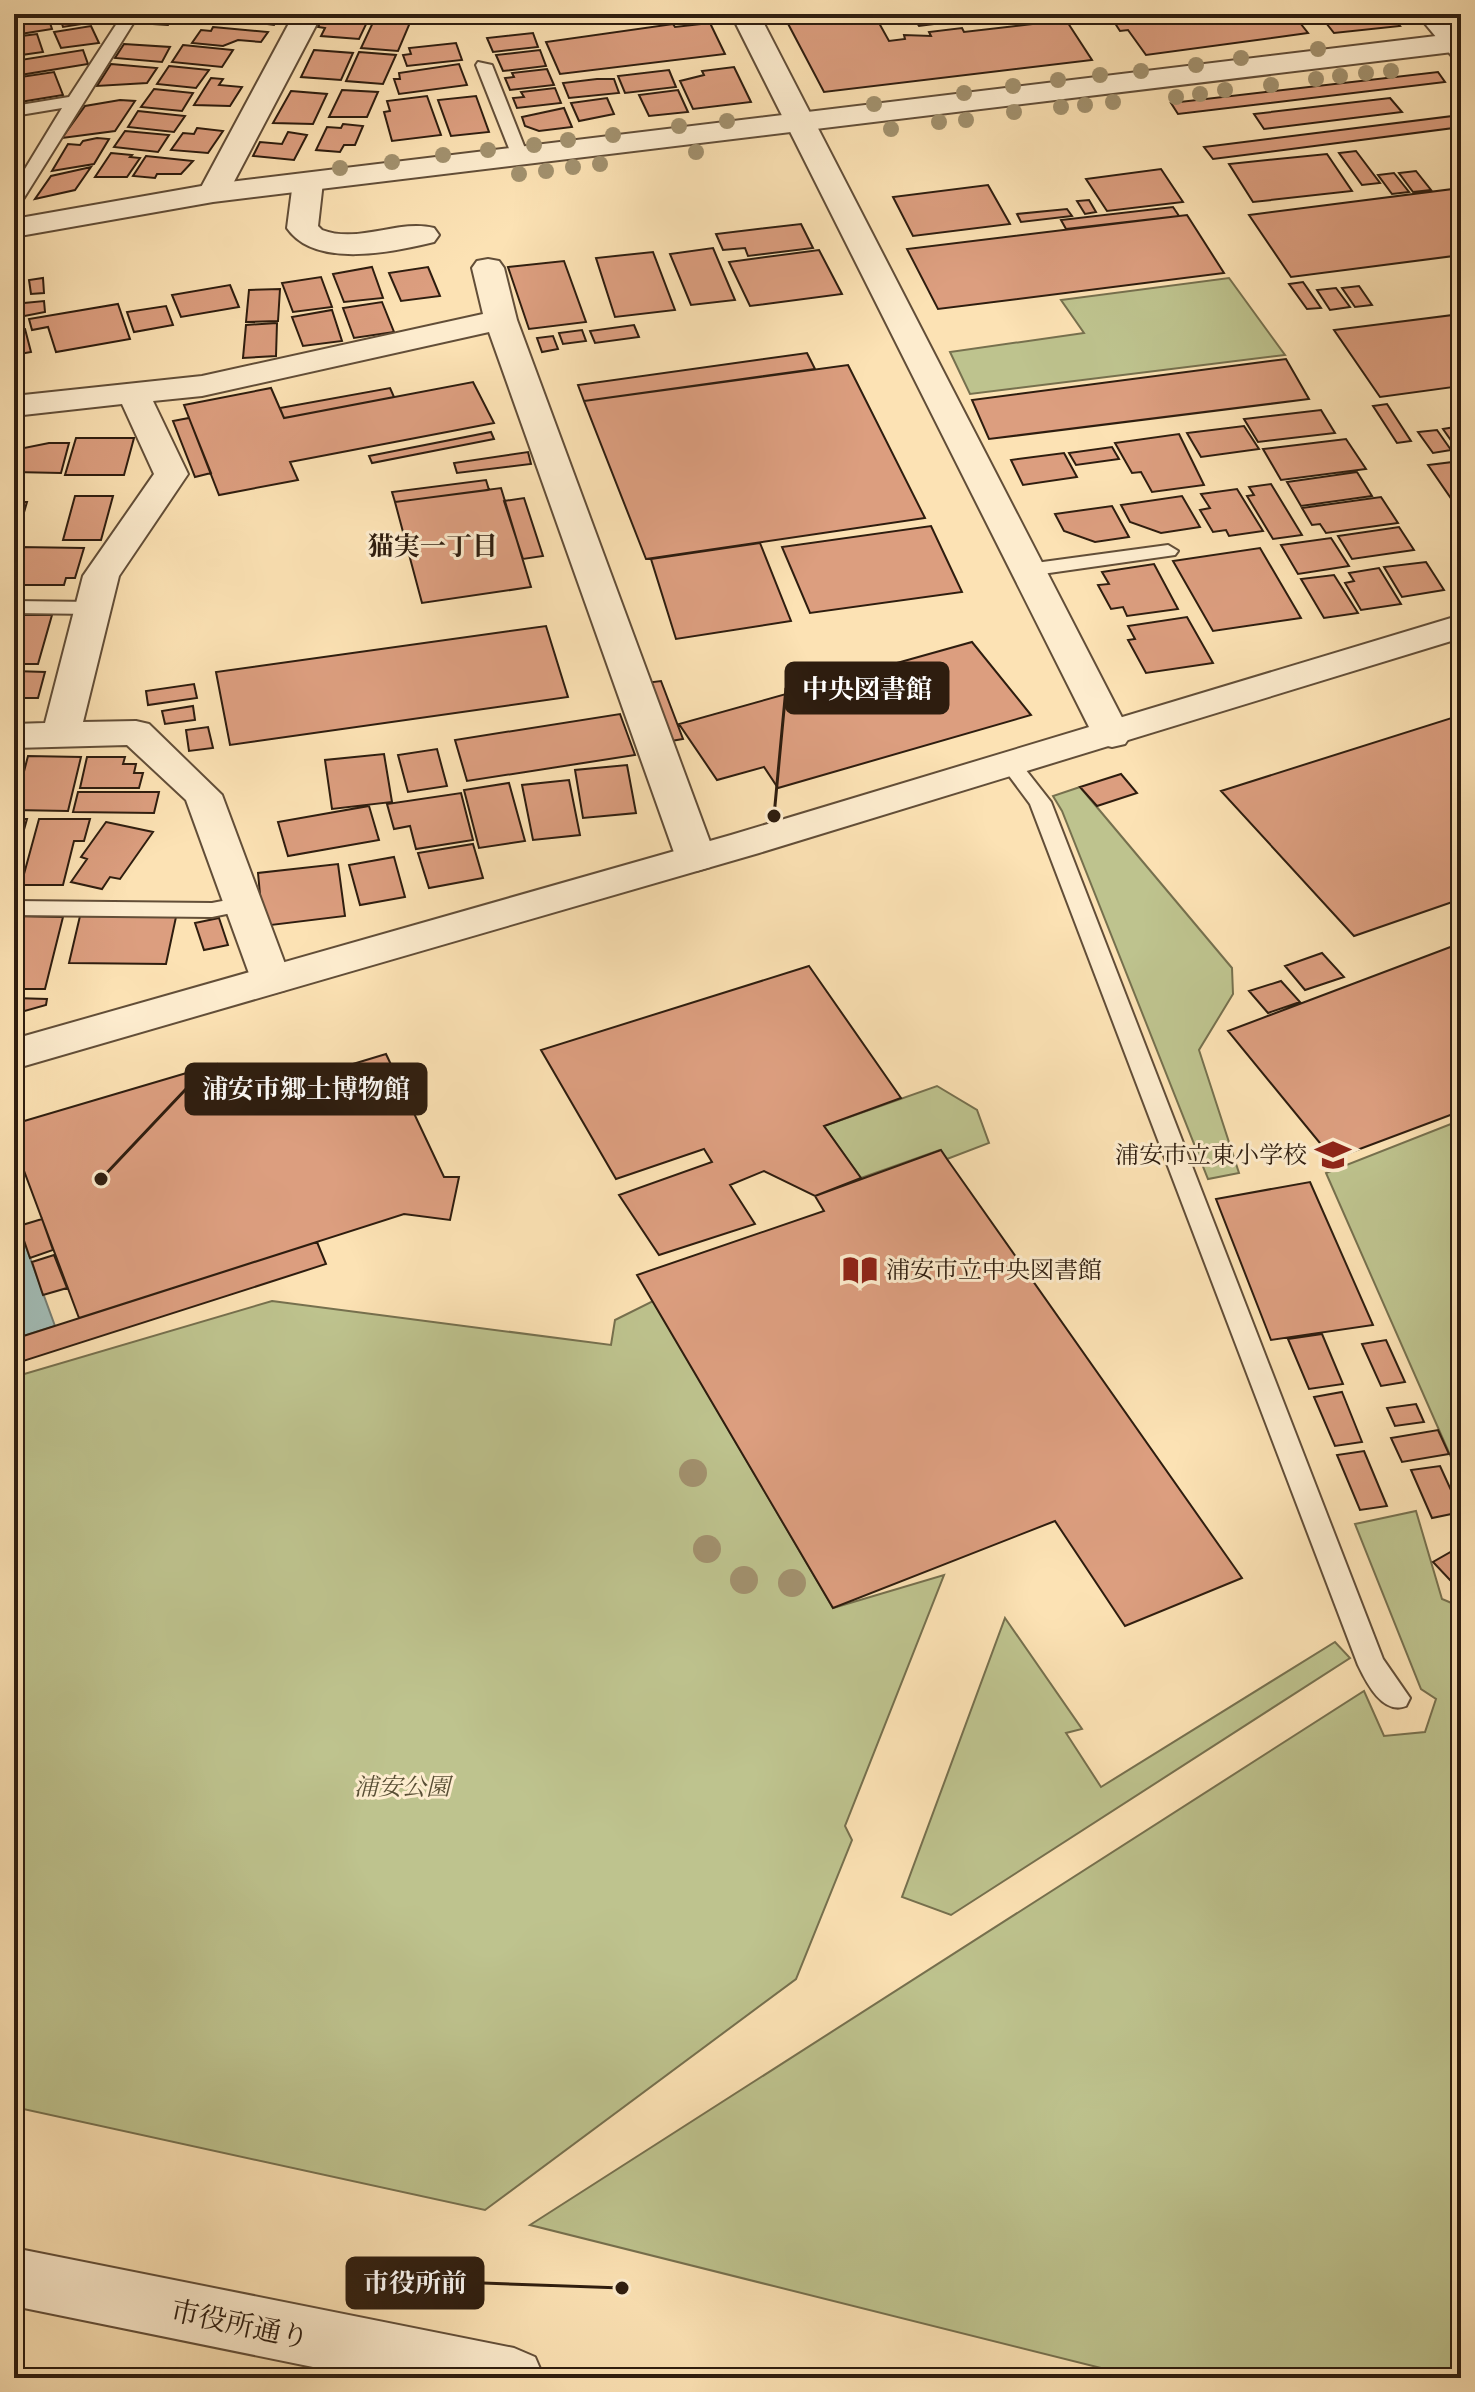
<svg xmlns="http://www.w3.org/2000/svg" width="1475" height="2392" font-family="'IM FELL Double Pica','Noto Serif JP',serif">
<style>
.green{fill:#bec38e;stroke:#76704e;stroke-width:2}
.water{fill:#a2bcb6;stroke:#747c73;stroke-width:2}
.building{fill:#dc9e7f;stroke:#2e1d0f;stroke-width:2}
.lines{fill:none;stroke-linecap:round;stroke-linejoin:round}
.service-casing{stroke:#624e38;stroke-width:4}
.minor-casing{stroke:#624e38;stroke-width:4}
.tertiary-casing{stroke:#624e38;stroke-width:4}
.service{fill:#fdecce;fill-rule:evenodd}
.minor{fill:#fdecce;fill-rule:evenodd}
.tertiary{fill:#fdecce;fill-rule:evenodd}
.tree{fill:#a2916e}
.labels{text-anchor:middle;stroke-width:6;stroke-linejoin:round;paint-order:stroke}
.poi-label{font-size:24px;fill:#2e1d0f;stroke:#fdecce;text-anchor:end}
.park-label{font-size:24px;font-style:italic;fill:#594f35;stroke:#fdecce}
.neighbourhood-label{font-size:26px;font-weight:bold;fill:#2e1d0f;stroke:#fdecce}
.near-street-label{font-size:28px;fill:#2e1d0f;stroke:#fdecce}
.leader{fill:none;stroke:#2e1d0f;stroke-width:3}
.callout-dot{fill:#2e1d0f;stroke:#fdecce;stroke-width:3}
.callout{fill:#2e1d0f;stroke:#2e1d0f;stroke-width:3}
.callout-label{font-size:26px;text-anchor:middle;font-weight:bold;fill:#fff}
</style>
<rect width="100%" height="100%" fill="#fce2b4"/>
<filter id="stains"><feTurbulence type="fractalNoise" baseFrequency=".0025" numOctaves="4"/><feColorMatrix values="0 0 0 0 .2 0 0 0 0 .09 0 0 0 0 .02 0 0 0 .5 -.17"/></filter>
<radialGradient id="worn" r=".72"><stop offset=".6" stop-color="#630" stop-opacity="0"/><stop offset="1" stop-color="#630" stop-opacity=".3"/></radialGradient>
<path class="green" d="M1229,278L1285,355L970,394L950,352L1084,333L1061,300Z
M1080,787L1232,968L1233,994L1199,1050L1239,1173L1208,1179L1062,811L1053,796Z
M937,1086L977,1110L989,1143L947,1159L940,1150L861,1178L824,1126Z
M1461,1120V1468L1454,1464L1326,1173Z
M272,1301L611,1345L615,1320L653,1301L833,1608L944,1575L845,1826L852,1840L796,1979L485,2210L14,2107V1377Z
M1416,1511L1442,1599L1461,1607V2378H1141L530,2225L1364,1691L1384,1736L1425,1732L1436,1699L1421,1689L1355,1524Z
M1005,1618L1082,1729L1066,1733L1101,1787L1335,1642L1350,1658L951,1915L902,1897Z"/>
<path class="water" d="M14,1214L55,1326L14,1339Z"/>
<path class="building" d="M47,14L52,29L14,35V18Z
M52,14H119L120,18L63,27L61,21L55,22Z
M144,14H194L187,24L170,22L168,25L138,23Z
M280,14L274,25L203,15L204,14Z
M324,14H340L370,16L359,39L321,36L325,28L318,27Z
M468,14H542L471,22Z
M823,14H874L889,41L905,39L904,35L931,36L929,32L962,28L964,32L1066,20L1092,60L824,92L785,18Z
M911,14H1012L919,26Z
M1109,14H1293L1308,33L1146,55L1128,30L1120,31Z
M1319,14H1390L1400,26L1334,33Z
M376,16L412,18L398,51L361,48Z
M710,23L725,54L560,74L546,42L673,24L675,27Z
M91,26L99,43L61,48L54,32Z
M213,27L268,32L261,42L238,40L223,46L192,43L201,30L211,31Z
M533,33L538,47L493,52L487,38Z
M37,34L43,52L14,56V37Z
M456,43L462,60L407,66L403,55L411,54L409,48Z
M124,44L170,47L162,62L115,58Z
M183,45L233,50L222,67L172,62Z
M83,50L88,64L14,76V61Z
M314,50L353,53L341,80L301,77Z
M540,50L546,66L503,71L496,55Z
M359,52L396,55L383,84L346,81Z
M111,64L157,68L147,83L97,86Z
M459,64L467,85L399,94L394,79H400L399,73Z
M169,66L209,70L196,88L157,84Z
M734,67L751,102L693,109L680,81L704,75L702,71Z
M547,69L554,85L510,90L505,78L514,77L512,73Z
M669,70L676,87L625,93L618,76Z
M54,72L63,95L14,103V78Z
M1438,72L1445,82L1178,114L1171,103Z
M211,78L223,79L219,85L242,87L230,106L194,105Z
M597,79H614L619,93L569,98L563,83Z
M555,88L561,103L517,108L513,98L524,97L521,92Z
M154,89L193,93L182,111L141,107Z
M342,90L378,92L367,117H329Z
M678,90L688,112L649,116L639,95Z
M291,91L327,94L313,124L273,123Z
M427,96L441,135L392,141L384,112L390,111L387,101Z
M476,96L489,132L451,136L438,100Z
M607,98L614,114L579,121L571,103Z
M1390,98L1402,112L1264,129L1254,114Z
M120,100L135,101L115,131L62,138L85,106Z
M564,108L572,127L539,131L525,126L522,117Z
M138,111L185,116L174,132L128,127Z
M1461,115V127L1213,159L1204,147Z
M343,124L363,126L355,145H344L340,152L316,150L327,127L341,128Z
M197,128L223,131L208,153L171,150L183,133L194,134Z
M125,131L169,135L158,152L114,147Z
M288,132L307,135L294,160L253,156L260,142L282,144Z
M97,138L109,139L94,164L52,171L68,144L80,145L83,141Z
M1356,151L1380,183L1362,185L1339,153Z
M111,153L132,155L130,157L140,158L127,177H95Z
M1327,154L1352,191L1253,202L1229,164Z
M146,156L193,161L181,174H157L155,178L133,176Z
M91,167L75,190L35,199L51,176Z
M1161,169L1183,202L1107,211L1086,179Z
M1416,171L1431,190L1413,192L1399,173Z
M1394,173L1409,192L1392,194L1378,175Z
M988,185L1010,224L913,236L893,197Z
M1461,188V255L1291,277L1249,215Z
M1089,200L1096,212L1085,214L1077,201Z
M1173,207L1179,216L1066,229L1061,220Z
M1067,209L1072,216L1021,222L1017,214Z
M1187,215L1224,273L938,309L907,249Z
M801,224L813,248L748,256L745,248L723,250L716,234Z
M713,248L735,300L691,305L670,254Z
M819,250L842,294L750,306L729,262Z
M653,252L675,310L615,317L596,258Z
M564,261L586,322L529,329L508,267Z
M372,267L383,298L344,302L333,274Z
M428,267L440,296L401,301L389,273Z
M321,277L332,307L293,312L282,283Z
M43,278L44,293L31,294L29,280Z
M1303,282L1321,308L1307,309L1289,284Z
M230,285L239,307L181,317L172,295Z
M1359,286L1372,305L1355,307L1342,288Z
M1336,288L1350,307L1330,310L1317,290Z
M280,289L278,321L246,322L249,290Z
M44,301L45,312L14,318V304Z
M382,302L394,332L354,338L343,308Z
M118,304L130,339L56,352L48,327L32,330L29,319Z
M166,306L173,325L134,332L127,312Z
M332,310L342,341L303,346L292,317Z
M1461,314V386L1380,397L1334,330Z
M277,323L276,356L243,358L246,325Z
M634,325L639,337L595,343L590,331Z
M25,329L31,352L14,355V330Z
M582,330L586,341L563,344L559,333Z
M553,336L558,349L542,352L537,338Z
M807,353L815,369L584,401L578,385Z
M1286,359L1309,399L989,439L972,400Z
M848,365L925,518L646,559L584,401Z
M473,382L494,423L290,462L298,480L219,495L184,405L271,388L284,418Z
M390,388L394,397L284,418L280,408Z
M1387,404L1411,441L1397,443L1373,406Z
M1321,410L1335,433L1258,442L1244,419Z
M189,418L211,473L195,477L173,421Z
M1244,426L1259,449L1201,457L1187,433Z
M1461,426V449H1457L1443,429Z
M1437,430L1451,450L1433,453L1418,432Z
M491,432L494,439L372,463L369,456Z
M1179,434L1204,485L1152,492L1141,472L1132,473L1115,443Z
M76,438H134L124,475H65Z
M1346,439L1366,469L1281,480L1263,449Z
M49,443H69L61,473L14,472V450Z
M1112,447L1119,459L1076,465L1069,453Z
M528,452L531,464L457,473L454,463Z
M1064,453L1077,477L1023,485L1011,460Z
M1461,461V513L1428,465Z
M1357,472L1372,496L1301,506L1287,482Z
M486,480L489,490L395,502L392,492Z
M1271,484L1302,535L1273,539L1247,496L1254,495L1249,487Z
M501,488L531,587L422,603L395,502Z
M1237,489L1263,531L1229,536L1226,530L1213,532L1200,510L1210,508L1201,494Z
M75,496H113L101,540H63Z
M1182,496L1200,527L1161,533L1130,522L1121,505Z
M1381,497L1398,523L1326,533L1320,524L1312,525L1302,508Z
M524,498L543,556L523,559L504,501Z
M14,502H27L16,540H14Z
M1112,506L1129,537L1095,542L1064,531L1055,514Z
M931,526L962,592L810,613L782,547Z
M1399,527L1414,550L1352,559L1338,536Z
M1331,538L1349,566L1298,574L1281,545Z
M760,543L791,621L676,639L651,559Z
M19,547L84,548L75,578H66L64,585H14Z
M1260,548L1301,618L1213,631L1173,561Z
M1426,562L1444,590L1402,597L1384,567Z
M1154,564L1178,609L1127,616L1123,607L1111,609L1098,585L1109,584L1102,572Z
M1379,568L1401,604L1361,610L1345,583L1354,581L1349,573Z
M1334,575L1358,613L1324,618L1301,579Z
M14,615H52L38,664H14Z
M1187,617L1213,663L1146,673L1128,640L1135,639L1128,626Z
M546,626L568,697L230,745L216,672Z
M972,642L1031,715L778,788L764,767L717,780L679,724Z
M14,671L45,672L38,698H18L14,712Z
M661,681L683,739L665,742L645,683Z
M194,684L197,698L148,705L146,691Z
M193,706L195,720L165,724L162,711Z
M620,714L635,755L467,781L455,740Z
M1461,715V899L1354,936L1221,791Z
M208,727L213,748L189,751L186,730Z
M437,749L447,786L408,792L398,755Z
M384,754L392,802L332,809L325,760Z
M28,756L81,757L68,811L14,810Z
M87,757H125L123,764H136L134,773H143L139,788H80Z
M627,765L636,813L583,818L575,770Z
M1121,774L1137,793L1097,806L1080,787Z
M569,780L580,835L533,840L522,785Z
M509,783L525,841L479,848L464,790Z
M78,792H159L154,813L73,812Z
M461,793L473,840L416,849L410,826L394,829L387,804Z
M369,806L379,840L288,856L278,822Z
M14,819H27L20,844H14Z
M39,819H90L84,841H74L63,885H21Z
M106,822L153,832L120,879L110,877L102,889L71,882L87,859L81,857Z
M473,844L483,878L429,888L418,853Z
M394,857L405,897L360,905L349,865Z
M338,864L345,916L263,926L258,873Z
M14,916L63,917L45,989H14Z
M80,916L176,917L166,964L69,963Z
M219,918L228,945L204,950L195,923Z
M1461,943V1111L1333,1159L1228,1031Z
M1322,953L1344,977L1305,990L1285,966Z
M809,966L901,1098L824,1126L861,1178L815,1196L764,1171L730,1185L755,1224L659,1255L619,1195L712,1162L704,1149L616,1179L541,1050Z
M1281,981L1300,1002L1268,1013L1249,991Z
M14,998L47,999L46,1005L14,1014Z
M386,1054L444,1177H459L450,1220L404,1214L79,1318L14,1144V1124L217,1064L237,1099Z
M941,1150L947,1159L1242,1578L1125,1626L1055,1521L833,1608L637,1275L824,1211L815,1196Z
M1310,1182L1373,1325L1271,1340L1216,1199Z
M42,1219L53,1250L30,1258L19,1226Z
M317,1242L326,1264L14,1364V1339Z
M54,1255L67,1288L43,1295L32,1262Z
M1322,1334L1343,1384L1309,1389L1288,1339Z
M1386,1340L1405,1382L1381,1386L1362,1344Z
M1342,1392L1362,1442L1335,1446L1314,1397Z
M1416,1404L1424,1422L1395,1426L1387,1408Z
M1438,1430L1449,1454L1402,1462L1391,1438Z
M1364,1451L1387,1506L1360,1510L1337,1455Z
M1440,1466L1461,1512L1432,1518L1411,1470Z
M1461,1546V1575L1450,1580L1433,1562Z"/>
<g class="lines">
<g class="service-casing">
<path id="service" d="M123,14H139L22,201L14,206V187L62,108L14,116V106L69,97Z
M478,62L492,65L528,156L526,159L512,156L476,65Z
M1168,545L1178,551L1175,555L1028,576L1018,570L1028,564Z
M14,601L93,602L103,608L93,614L14,613Z
M1011,758L1018,760L1051,802L1383,1659L1410,1698L1406,1706C1383,1715 1367,1684 1358,1665L1030,804L1001,765Z
M243,897L254,904L251,909L212,917L14,915V901L212,903Z"/>
</g>
<g class="minor-casing">
<path id="minor" d="M294,14H322L228,193L224,199H202L198,193Z
M731,14H759L1131,735L1125,744L1112,747L1099,744L1093,735Z
M1417,14H1446L1461,31V58L1451,55Z
M308,173L319,176L323,182L318,226L322,230C359,244 398,219 434,228L439,235L434,242C393,252 315,269 287,228L293,182L297,176Z
M488,259L499,261L504,268L517,320L716,858L710,867L696,871L682,867L676,858L489,332L202,396L153,401L188,474L119,576L83,722L136,721L149,724L222,795L291,980L285,990L270,994L255,990L186,800L127,745L14,748V724L45,723L83,576L154,474L122,404L14,416V396L202,376L483,314L472,268L477,261Z"/>
</g>
<g class="tertiary-casing">
<path id="tertiary" d="M1461,33V51L213,202L14,237V219L213,184Z
M1461,615V638L759,853L14,1069V1039L731,835Z
M14,2248L514,2348L535,2357L544,2378H367L14,2306Z"/>
</g>
<use href="#service" class="service"/>
<use href="#minor" class="minor"/>
<use href="#tertiary" class="tertiary"/>
</g>
<g class="tree">
<circle cx="1318" cy="49" r="8"/>
<circle cx="1241" cy="58" r="8"/>
<circle cx="1196" cy="65" r="8"/>
<circle cx="1141" cy="71" r="8"/>
<circle cx="1391" cy="71" r="8"/>
<circle cx="1366" cy="73" r="8"/>
<circle cx="1100" cy="75" r="8"/>
<circle cx="1340" cy="76" r="8"/>
<circle cx="1316" cy="79" r="8"/>
<circle cx="1058" cy="80" r="8"/>
<circle cx="1271" cy="85" r="8"/>
<circle cx="1013" cy="86" r="8"/>
<circle cx="1225" cy="90" r="8"/>
<circle cx="964" cy="93" r="8"/>
<circle cx="1200" cy="94" r="8"/>
<circle cx="1176" cy="97" r="8"/>
<circle cx="1113" cy="102" r="8"/>
<circle cx="874" cy="104" r="8"/>
<circle cx="1085" cy="105" r="8"/>
<circle cx="1061" cy="107" r="8"/>
<circle cx="1014" cy="112" r="8"/>
<circle cx="966" cy="120" r="8"/>
<circle cx="727" cy="121" r="8"/>
<circle cx="939" cy="122" r="8"/>
<circle cx="679" cy="126" r="8"/>
<circle cx="891" cy="129" r="8"/>
<circle cx="613" cy="135" r="8"/>
<circle cx="568" cy="140" r="8"/>
<circle cx="534" cy="145" r="8"/>
<circle cx="488" cy="150" r="8"/>
<circle cx="696" cy="152" r="8"/>
<circle cx="443" cy="155" r="8"/>
<circle cx="392" cy="162" r="8"/>
<circle cx="600" cy="164" r="8"/>
<circle cx="573" cy="167" r="8"/>
<circle cx="340" cy="168" r="8"/>
<circle cx="546" cy="171" r="8"/>
<circle cx="519" cy="174" r="8"/>
<circle cx="693" cy="1473" r="14"/>
<circle cx="707" cy="1549" r="14"/>
<circle cx="744" cy="1580" r="14"/>
<circle cx="792" cy="1583" r="14"/>
</g>
<defs>
<g id="school-bare" transform="scale(2.76)"><path d="M0-5L7-2L0 1L-7-2ZM-4 1L0 2.5L4 1V4Q0 6-4 4Z" fill="#8f2418" stroke="#fdecce" stroke-width="2.5" paint-order="stroke"/></g>
<g id="library-bare" transform="scale(2.76)"><path d="M-6-4Q-3-5.5-.7-3.5V5Q-3 3-6 4ZM6-4Q3-5.5 .7-3.5V5Q3 3 6 4Z" fill="#8f2418" stroke="#fdecce" stroke-width="2.5" paint-order="stroke"/></g>
</defs>
<g fill-rule="evenodd">
<use href="#school-bare" x="1333" y="1155"/>
<use href="#library-bare" x="860" y="1270"/>
</g>
<g class="labels">
<g class="poi-label">
<text x="1307" y="1163">浦安市立東小学校</text>
<text x="886" y="1278" text-anchor="start">浦安市立中央図書館</text>
</g>
<g class="park-label">
<text x="402" y="1795">浦安公園</text>
</g>
<g class="neighbourhood-label">
<text x="433" y="555">猫実一丁目</text>
</g>
<g class="near-street-label">
<text transform="translate(240 2324) rotate(12)" y="10">市役所通り</text>
</g>
</g>
<path class="leader" d="M774 816L786 688M101 1179L186 1089M622 2288L483 2283"/>
<g class="callout-dot">
<circle cx="774" cy="816" r="8"/>
<circle cx="101" cy="1179" r="8"/>
<circle cx="622" cy="2288" r="8"/>
</g>
<g class="callout">
<rect x="786" y="663" width="162" height="50" rx="8"/>
<rect x="186" y="1064" width="240" height="50" rx="8"/>
<rect x="347" y="2258" width="136" height="50" rx="8"/>
</g>
<g class="callout-label">
<text x="867" y="698">中央図書館</text>
<text x="306" y="1098">浦安市郷土博物館</text>
<text x="415" y="2292">市役所前</text>
</g>
<rect width="1475" height="2392" fill="none" stroke="#fce2b4" stroke-width="48"/>
<rect x="16" y="16" width="1443" height="2360" fill="none" stroke="#2e1d0f" stroke-width="4"/>
<rect x="24" y="24" width="1427" height="2344" fill="none" stroke="#2e1d0f" stroke-width="2"/>
<rect width="100%" height="100%" filter="url(#stains)"/>
<rect width="100%" height="100%" fill="url(#worn)"/>
</svg>
